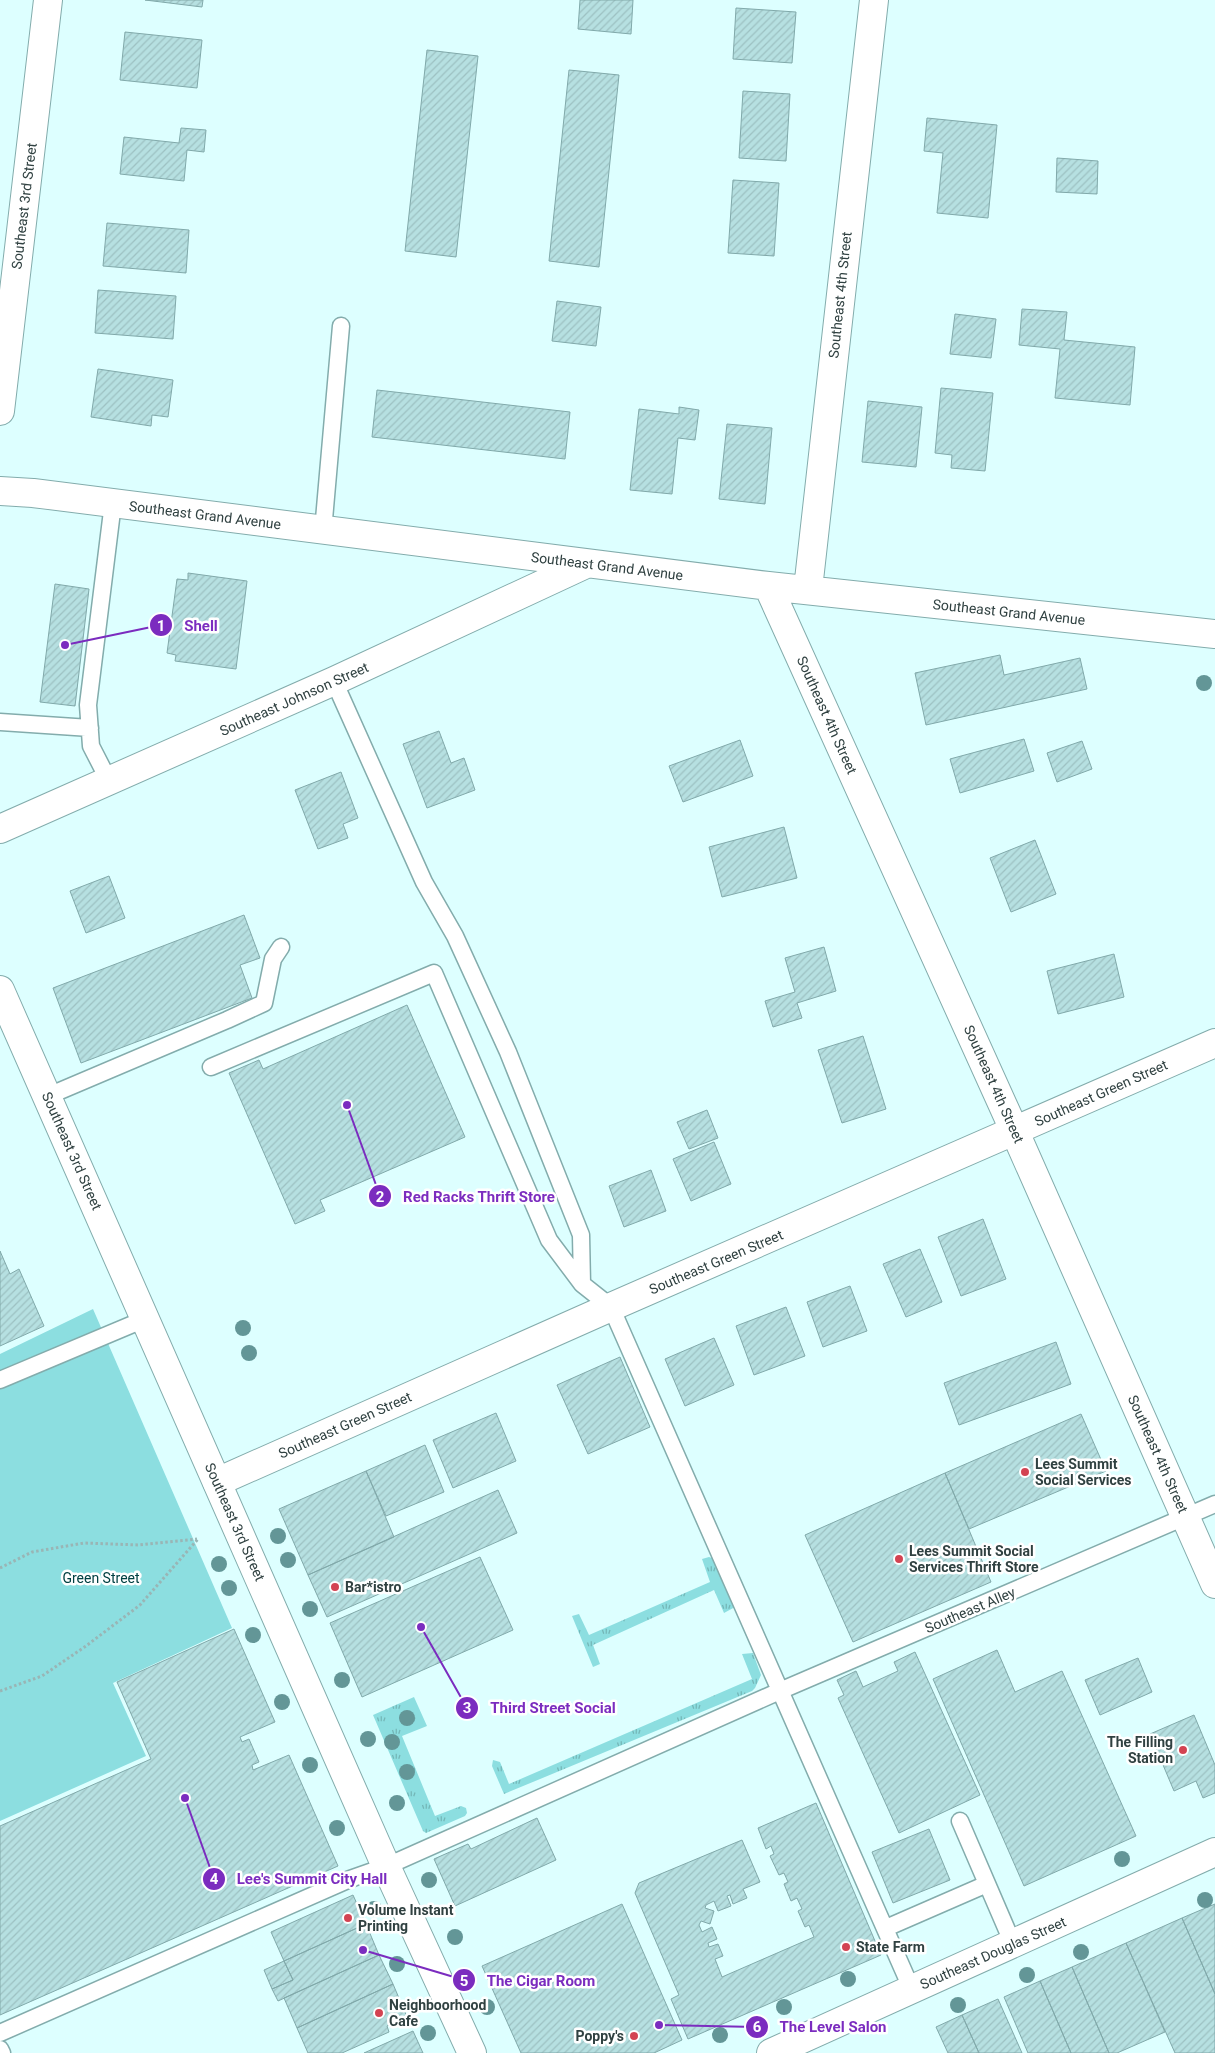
<svg xmlns="http://www.w3.org/2000/svg" width="1215" height="2053" font-family="Roboto,sans-serif">
<style>
.grass{fill:url(#grass-tufts)}
.green{fill:#8cdee0}
.building{fill:url(#building-hatch);stroke:#81a9aa}
.lines{fill:none;stroke-linecap:round;stroke-linejoin:round}
.lane-casing{stroke:#83acac;stroke-width:19}
.street-casing{stroke:#83acac;stroke-width:30}
.secondary-casing{stroke:#83acac;stroke-width:30}
.path{stroke:#99b5b5;stroke-width:3;stroke-dasharray:2.5 2.5;stroke-linecap:butt}
.lane{stroke:#fff;stroke-width:16}
.street{stroke:#fff;stroke-width:28}
.secondary{stroke:#fff;stroke-width:28}
.tree{fill:#639697}
.poi-dot{fill:#d34352;stroke:#fff;stroke-width:2}
.labels{text-anchor:middle;stroke-width:5;stroke-linejoin:round;paint-order:stroke}
.street-label{font-size:14px;fill:#304141;stroke:#fff}
.poi-label{font-size:14px;font-weight:bold;fill:#304141;stroke:#fff;text-anchor:start}
.park-label{font-size:14px;fill:#004042;stroke:#fff}
.leader{fill:none;stroke:#7b2cbf;stroke-width:2}
.callout-dot{fill:#7b2cbf;stroke:#fff;stroke-width:2}
.mark-label{font-size:15px;text-anchor:middle;font-weight:bold;fill:#fff}
.callout-label{font-size:15px;text-anchor:middle;font-weight:bold;fill:#7b2cbf;stroke:#fff;stroke-width:5;stroke-linejoin:round;paint-order:stroke}
</style>
<defs>
<pattern id="grass-tufts" width="24" height="20" patternUnits="userSpaceOnUse" patternTransform="scale(1.25)"><rect width="24" height="20" fill="#8cdee0"/><path d="M3 7l-1-3M5 7V3M7 7l1-3M15 17l-1-3M17 17v-4M19 17l1-3" fill="none" stroke="#73b6b7"/></pattern>
<pattern id="building-hatch" width="6" height="6" patternUnits="userSpaceOnUse" patternTransform="scale(1.25)"><rect width="6" height="6" fill="#b6e0e1"/><path d="M-1 1l2-2M0 6l6-6M5 7l2-2" fill="none" stroke="#9dc1c2"/></pattern>
</defs>
<rect width="100%" height="100%" fill="#dff"/>
<path class="grass" d="M709,1557L715,1559L735,1607L724,1613L714,1590L593,1645L600,1664L593,1667L572,1616L579,1614L589,1635L710,1582L702,1559Z
M753,1653L761,1675L755,1688L752,1691L504,1794L492,1766L493,1760L500,1762L509,1784L752,1679L742,1654Z
M414,1697L427,1726L402,1736L435,1816L461,1806L466,1808L467,1813L465,1816L426,1833L423,1831L373,1715Z"/>
<path class="green" d="M93,1309L232,1628L113,1683L146,1756L0,1821V1354Z"/>
<path class="building" d="M145,0H203L202,7Z
M580,0H633L631,34L578,29Z
M736,8L796,12L792,63L733,59Z
M125,32L202,40L197,88L120,80Z
M427,50L478,56L456,257L405,251Z
M569,70L619,75L599,267L549,261Z
M743,91L790,94L786,161L739,158Z
M927,118L997,125L988,218L937,213L943,153L924,151Z
M181,128L206,130L204,152L187,150L184,181L120,174L124,137L179,143Z
M1057,158L1098,161L1097,194L1056,192Z
M733,180L779,183L774,256L728,253Z
M107,223L189,230L186,273L103,266Z
M98,290L176,296L173,339L95,333Z
M557,301L601,307L596,346L552,341Z
M1022,309L1067,312L1064,340L1135,347L1130,405L1055,398L1060,349L1019,345Z
M955,314L996,319L991,358L950,354Z
M98,369L173,380L168,417L152,415L151,426L91,417Z
M941,388L993,393L985,471L951,468L952,455L935,453Z
M377,390L570,412L565,459L372,437Z
M868,401L922,407L916,467L862,462Z
M679,407L699,410L695,440L678,438L672,494L630,490L639,409L679,414Z
M727,424L772,428L765,504L719,499Z
M188,573L247,581L236,669L175,661L176,655L167,653L177,579L188,580Z
M55,584L89,589L75,706L40,702Z
M1000,655L1004,675L1080,658L1087,689L926,725L915,673Z
M439,731L451,763L464,758L475,790L427,808L403,744Z
M1024,739L1034,771L960,793L950,759Z
M740,740L753,776L683,802L669,766Z
M1082,741L1092,769L1057,782L1047,753Z
M341,772L358,818L343,824L348,838L318,849L295,790Z
M784,827L797,878L722,897L709,847Z
M1035,840L1056,894L1011,912L990,858Z
M109,876L125,918L86,933L70,891Z
M244,915L260,958L240,965L252,998L81,1063L53,988Z
M824,947L836,991L797,1003L802,1018L773,1027L765,1001L795,992L785,958Z
M1114,954L1124,997L1058,1014L1047,971Z
M407,1005L465,1137L320,1200L325,1211L295,1224L229,1073L259,1060L263,1069Z
M863,1036L886,1109L842,1123L818,1050Z
M707,1110L718,1138L689,1149L677,1122Z
M714,1142L731,1184L691,1201L673,1159Z
M651,1170L666,1211L624,1227L609,1186Z
M983,1219L1006,1279L961,1296L938,1237Z
M920,1249L942,1302L906,1317L883,1264Z
M0,1251L10,1274L19,1269L44,1326L0,1346Z
M850,1286L867,1331L823,1347L807,1302Z
M786,1307L805,1356L754,1375L736,1326Z
M714,1338L734,1385L685,1406L665,1359Z
M1056,1342L1071,1384L959,1425L944,1383Z
M620,1357L650,1427L588,1454L557,1385Z
M496,1413L516,1461L453,1488L433,1440Z
M1081,1414L1106,1471L969,1529L945,1473Z
M425,1445L444,1492L386,1516L366,1471Z
M366,1471L394,1537L308,1575L279,1509Z
M945,1473L991,1582L853,1642L805,1535Z
M498,1490L517,1533L327,1617L308,1575Z
M480,1557L513,1630L362,1697L330,1623Z
M234,1629L275,1722L240,1737L242,1742L249,1739L259,1762L252,1765L253,1770L289,1755L338,1866L0,2015V1826L151,1759L117,1682Z
M997,1650L1015,1692L1062,1671L1136,1836L1024,1886L933,1679Z
M915,1652L980,1795L899,1833L838,1698L844,1695L837,1680L856,1671L863,1687L898,1671L894,1662Z
M1138,1658L1152,1692L1100,1715L1085,1680Z
M1194,1715L1215,1765V1793L1203,1798L1196,1781L1174,1791L1150,1734Z
M816,1803L881,1955L688,2039L671,1999L679,1995L635,1893L639,1883L742,1840L760,1882L743,1889L747,1898L733,1904L730,1895L727,1896L731,1906L718,1911L714,1901L706,1905L705,1908L714,1911L710,1924L701,1921L699,1925L702,1932L712,1927L717,1939L708,1943L709,1947L718,1944L723,1956L715,1959L722,1977L814,1937L809,1925L805,1927L798,1911L802,1909L797,1898L791,1901L784,1884L788,1882L784,1873L779,1875L770,1856L774,1854L771,1846L766,1849L758,1828Z
M537,1818L556,1860L455,1906L434,1859L468,1844L471,1849Z
M929,1829L950,1880L893,1903L872,1852Z
M353,1895L366,1924L284,1961L271,1932Z
M622,1904L682,2040L654,2053H521L482,1966Z
M1215,1904V1994L1182,1918Z
M1182,1918L1215,1994V2053H1175L1126,1943Z
M366,1924L379,1955L278,2001L272,1989L293,1980L284,1961Z
M1126,1943L1165,2032L1117,2053H1109L1072,1967Z
M379,1955L393,1984L297,2028L284,1998Z
M284,1961L293,1980L272,1989L264,1970Z
M1072,1967L1109,2053H1071L1040,1981Z
M1040,1981L1071,2053H1028L1004,1997Z
M393,1984L407,2017L387,2026L389,2032L342,2053H308L297,2028Z
M998,1999L1022,2053H979L962,2015Z
M962,2015L979,2053H948L936,2027Z
M413,2031L423,2053H364Z"/>
<g class="lines">
<g class="lane-casing">
<path id="lane" d="M323,531L341,326
M334,681L424,882L455,936L508,1052L581,1235L582,1284L611,1307L912,1990
M0,722L90,728
M109,781L91,746L88,705L113,503
M211,1067L434,973L549,1240L582,1284
M48,1096L227,1020L264,1003L273,959L281,947
M0,1380L145,1319
M960,1821L1013,1944
M886,1928L987,1884
M0,2033L350,1879L387,1866L782,1690L1215,1504
M0,2049L2,2053"/>
</g>
<g class="street-casing">
<path id="street" d="M0,491L33,493L768,586L1215,634
M768,586L1015,1132L1215,1584
M808,589L874,0
M0,829L334,681L586,564
M217,1482L611,1307L1215,1043"/>
</g>
<g class="secondary-casing">
<path id="secondary" d="M0,411L48,0
M0,990L385,1864L472,2053
M771,2053L1215,1852"/>
</g>
<path class="path" d="M0,1568L32,1552L84,1543L139,1545L197,1539
M0,1691L42,1676L86,1646L140,1605L198,1539"/>
<use href="#lane" class="lane"/>
<use href="#street" class="street"/>
<use href="#secondary" class="secondary"/>
</g>
<g class="tree">
<circle cx="1204" cy="683" r="8"/>
<circle cx="243" cy="1328" r="8"/>
<circle cx="249" cy="1353" r="8"/>
<circle cx="278" cy="1536" r="8"/>
<circle cx="288" cy="1560" r="8"/>
<circle cx="219" cy="1564" r="8"/>
<circle cx="229" cy="1588" r="8"/>
<circle cx="310" cy="1609" r="8"/>
<circle cx="253" cy="1635" r="8"/>
<circle cx="342" cy="1680" r="8"/>
<circle cx="282" cy="1702" r="8"/>
<circle cx="407" cy="1718" r="8"/>
<circle cx="368" cy="1739" r="8"/>
<circle cx="392" cy="1742" r="8"/>
<circle cx="310" cy="1765" r="8"/>
<circle cx="407" cy="1772" r="8"/>
<circle cx="397" cy="1803" r="8"/>
<circle cx="337" cy="1828" r="8"/>
<circle cx="1122" cy="1859" r="8"/>
<circle cx="429" cy="1880" r="8"/>
<circle cx="1205" cy="1900" r="8"/>
<circle cx="374" cy="1909" r="8"/>
<circle cx="455" cy="1937" r="8"/>
<circle cx="1081" cy="1952" r="8"/>
<circle cx="397" cy="1964" r="8"/>
<circle cx="1027" cy="1975" r="8"/>
<circle cx="848" cy="1979" r="8"/>
<circle cx="958" cy="2005" r="8"/>
<circle cx="487" cy="2007" r="8"/>
<circle cx="784" cy="2007" r="8"/>
<circle cx="428" cy="2033" r="8"/>
<circle cx="720" cy="2035" r="8"/>
</g>
<g class="poi-dot">
<circle cx="1025" cy="1472" r="5"/>
<circle cx="899" cy="1559" r="5"/>
<circle cx="335" cy="1587" r="5"/>
<circle cx="1183" cy="1750" r="5"/>
<circle cx="348" cy="1918" r="5"/>
<circle cx="846" cy="1947" r="5"/>
<circle cx="379" cy="2013" r="5"/>
<circle cx="634" cy="2036" r="5"/>
</g>
<g class="labels">
<g class="street-label">
<text transform="translate(24 206) rotate(-83)" y="5">Southeast 3rd Street</text>
<text transform="translate(840 295) rotate(-84)" y="5">Southeast 4th Street</text>
<text transform="translate(205 515) rotate(7)" y="5">Southeast Grand Avenue</text>
<text transform="translate(607 566) rotate(7)" y="5">Southeast Grand Avenue</text>
<text transform="translate(1009 612) rotate(6)" y="5">Southeast Grand Avenue</text>
<text transform="translate(294 699) rotate(-24)" y="5">Southeast Johnson Street</text>
<text transform="translate(827 715) rotate(66)" y="5">Southeast 4th Street</text>
<text transform="translate(994 1084) rotate(66)" y="5">Southeast 4th Street</text>
<text transform="translate(1101 1093) rotate(-24)" y="5">Southeast Green Street</text>
<text transform="translate(72 1151) rotate(66)" y="5">Southeast 3rd Street</text>
<text transform="translate(716 1262) rotate(-23)" y="5">Southeast Green Street</text>
<text transform="translate(345 1425) rotate(-24)" y="5">Southeast Green Street</text>
<text transform="translate(1158 1454) rotate(66)" y="5">Southeast 4th Street</text>
<text transform="translate(235 1522) rotate(66)" y="5">Southeast 3rd Street</text>
<text transform="translate(970 1610) rotate(-23)" y="5">Southeast Alley</text>
<text transform="translate(993 1953) rotate(-24)" y="5">Southeast Douglas Street</text>
</g>
<g class="poi-label">
<text x="1035" y="1469">Lees Summit<tspan x="1035" dy="16">Social Services</tspan></text>
<text x="909" y="1556">Lees Summit Social<tspan x="909" dy="16">Services Thrift Store</tspan></text>
<text x="345" y="1592">Bar*istro</text>
<text x="1173" y="1747" text-anchor="end">The Filling<tspan x="1173" dy="16">Station</tspan></text>
<text x="358" y="1915">Volume Instant<tspan x="358" dy="16">Printing</tspan></text>
<text x="856" y="1952">State Farm</text>
<text x="389" y="2010">Neighboorhood<tspan x="389" dy="16">Cafe</tspan></text>
<text x="624" y="2041" text-anchor="end">Poppy's</text>
</g>
<g class="park-label">
<text x="101" y="1583">Green Street</text>
</g>
</g>
<path class="leader" d="M65 645L161 625M347 1105L380 1196M421 1627L467 1708M185 1798L214 1879M363 1950L464 1980M659 2025L757 2027"/>
<g class="callout-dot">
<circle cx="65" cy="645" r="5"/>
<circle cx="347" cy="1105" r="5"/>
<circle cx="421" cy="1627" r="5"/>
<circle cx="185" cy="1798" r="5"/>
<circle cx="363" cy="1950" r="5"/>
<circle cx="659" cy="2025" r="5"/>
<circle cx="161" cy="625" r="12"/>
<circle cx="380" cy="1196" r="12"/>
<circle cx="467" cy="1708" r="12"/>
<circle cx="214" cy="1879" r="12"/>
<circle cx="464" cy="1980" r="12"/>
<circle cx="757" cy="2027" r="12"/>
</g>
<g class="mark-label">
<text x="161" y="631">1</text>
<text x="380" y="1202">2</text>
<text x="467" y="1713">3</text>
<text x="214" y="1884">4</text>
<text x="464" y="1986">5</text>
<text x="757" y="2032">6</text>
</g>
<g class="callout-label">
<text x="201" y="631">Shell</text>
<text x="479" y="1202">Red Racks Thrift Store</text>
<text x="553" y="1713">Third Street Social</text>
<text x="312" y="1884">Lee's Summit City Hall</text>
<text x="541" y="1986">The Cigar Room</text>
<text x="833" y="2032">The Level Salon</text>
</g>
</svg>
